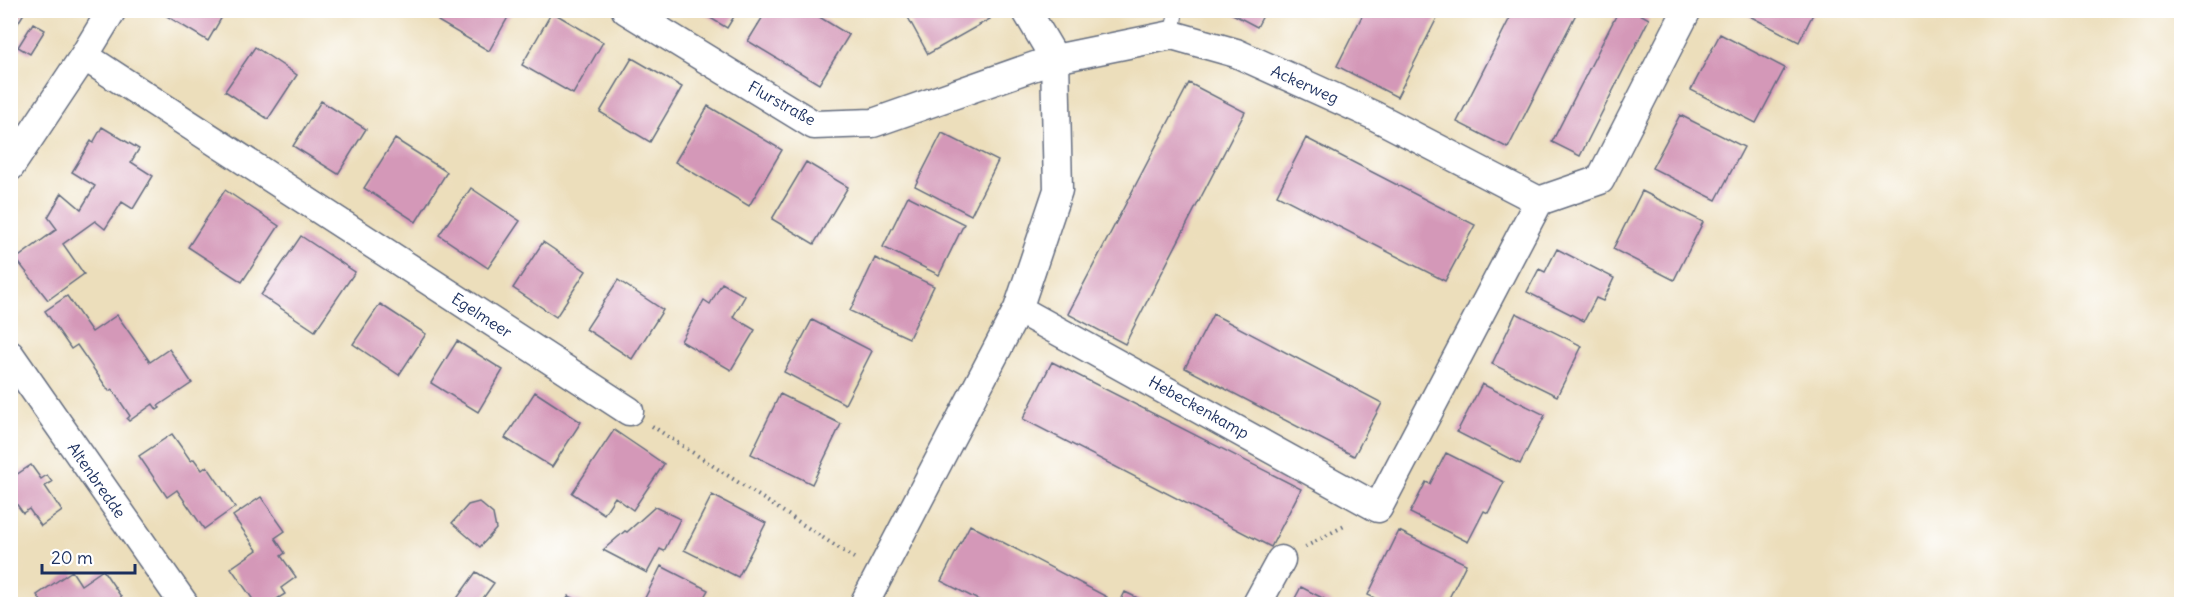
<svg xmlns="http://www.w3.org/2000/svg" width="2192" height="615" font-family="Delius,sans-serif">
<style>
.building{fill:#d498b8}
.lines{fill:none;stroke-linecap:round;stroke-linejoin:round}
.lane-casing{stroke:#646c7f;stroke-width:16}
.street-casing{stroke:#646c7f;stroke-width:31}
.path{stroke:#646c7f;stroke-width:4;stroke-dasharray:1.5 4.5;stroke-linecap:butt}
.lane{stroke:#fff;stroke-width:14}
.street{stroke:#fff;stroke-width:28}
.labels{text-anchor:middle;stroke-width:4.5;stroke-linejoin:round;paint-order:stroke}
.street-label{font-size:16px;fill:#1b2f5e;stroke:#fff}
</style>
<rect width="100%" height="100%" fill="#fff"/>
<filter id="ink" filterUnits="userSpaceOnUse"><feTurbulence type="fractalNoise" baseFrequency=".0167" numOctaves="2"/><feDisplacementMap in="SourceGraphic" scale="12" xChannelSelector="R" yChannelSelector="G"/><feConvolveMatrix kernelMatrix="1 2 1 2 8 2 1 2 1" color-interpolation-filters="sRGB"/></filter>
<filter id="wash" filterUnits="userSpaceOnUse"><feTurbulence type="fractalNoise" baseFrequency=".008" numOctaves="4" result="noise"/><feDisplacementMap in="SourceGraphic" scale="24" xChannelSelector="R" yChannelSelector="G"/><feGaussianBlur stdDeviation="1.35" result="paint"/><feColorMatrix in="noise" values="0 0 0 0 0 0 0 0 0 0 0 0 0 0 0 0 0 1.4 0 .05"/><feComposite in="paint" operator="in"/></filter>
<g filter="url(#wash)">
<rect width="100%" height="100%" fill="#ecdebb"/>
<g id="blocks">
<path class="building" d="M10,10H26L10,36Z
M167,10H226L208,41L165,15Z
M444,10H512L489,51L438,21Z
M697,10H738L727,28Z
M767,10H808L849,35L819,84L748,41Z
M904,10H985L990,19L928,54Z
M1225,10H1266L1257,27Z
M1365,10H1441L1397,97L1337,66Z
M1514,10H1578L1508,148L1457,122Z
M1619,10H1633L1649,19L1580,156L1552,142Z
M1738,10H1815L1799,42Z
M552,12L603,42L573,94L522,65Z
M33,23L45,30L30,54L18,47Z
M1720,34L1785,68L1756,123L1691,90Z
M255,47L297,75L268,119L225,91Z
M632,58L682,87L650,142L600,112Z
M1189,83L1245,112L1125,344L1068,314Z
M321,101L366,129L338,174L293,146Z
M708,106L782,150L749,206L675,162Z
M1680,115L1744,147L1716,200L1652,168Z
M102,127L139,149L131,162L153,176L133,209L122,202L105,229L95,221L63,244L84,274L48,300L16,259L57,229L48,217L62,193L81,209L95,186L72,172L91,141L93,143Z
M942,133L998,161L971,215L915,186Z
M1306,138L1475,225L1445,281L1277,195Z
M395,139L447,172L416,222L364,188Z
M806,162L848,187L814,244L772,219Z
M471,188L520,221L488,268L439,235Z
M225,190L279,226L242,282L188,247Z
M1642,191L1703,222L1674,280L1613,249Z
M908,196L964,224L939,275L883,247Z
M301,236L355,272L315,331L261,295Z
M543,242L586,271L556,317L513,288Z
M1557,249L1614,278L1603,301L1596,298L1584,321L1527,292L1539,269L1545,272Z
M875,258L934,286L909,338L850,311Z
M618,280L663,310L632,359L586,329Z
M722,283L745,296L733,317L755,330L731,370L681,341L704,300L710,304Z
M67,296L92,332L117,315L150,362L169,349L192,383L158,406L160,408L157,410L153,404L129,421L127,419L130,416L112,389L109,391L77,345L71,349L45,311Z
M380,304L426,334L399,375L353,344Z
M1516,313L1582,346L1557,396L1492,364Z
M1213,314L1382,403L1354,456L1185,368Z
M812,320L872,351L845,404L784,372Z
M457,341L503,370L478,412L431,383Z
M1052,362L1301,489L1271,547L1023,419Z
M1482,384L1545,415L1520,464L1457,432Z
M535,392L581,422L552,467L505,438Z
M780,394L841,424L812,484L751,454Z
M614,430L664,464L633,510L615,497L604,514L572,493Z
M172,434L191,461L194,459L202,470L207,466L235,507L204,529L177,490L167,497L139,456Z
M1446,453L1504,482L1488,513L1484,511L1468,542L1410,513L1426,482L1430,484Z
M31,465L41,479L47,475L52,482L45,486L62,511L41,526L29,509L23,513L10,495V479Z
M712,495L766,523L738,577L684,550Z
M261,497L285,531L275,538L285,553L281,556L296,577L281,588L285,594L269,604H256L231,568L257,550L233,516Z
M479,502L493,514L496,529L480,547L452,523L468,505Z
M655,507L680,519L664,551L660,549L647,573L603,550L625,531L627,532Z
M970,525L1107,597L1103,604H986L941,581Z
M1399,531L1466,564L1446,604H1387L1368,595Z
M661,566L708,590L700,604H642Z
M103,570L126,604H66L62,598L53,604H43L37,595L72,571L81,585Z
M476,572L494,583L479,604H453Z
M1301,587L1334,604H1292Z
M1125,592L1150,604H1119Z
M569,596L586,604H563Z
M526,598L535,604H522Z"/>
</g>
</g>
<g filter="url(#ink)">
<use href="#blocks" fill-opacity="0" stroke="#646c7f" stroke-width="1.5"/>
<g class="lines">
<g class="lane-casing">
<path id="lane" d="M1172,35L1176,10"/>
</g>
<g class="street-casing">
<path id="street" d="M626,10L814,125L873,123L1055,59L1172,35L1236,53L1373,115L1539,201L1600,180L1687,10
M84,56L629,411
M10,167L84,56L112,10
M1018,309L1378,508L1539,201
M10,355L184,604
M864,604L1018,309L1058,190L1055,59L1026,10
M1257,604L1281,560"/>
</g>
<path class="path" d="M652,426L854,558
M1305,547L1346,525"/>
<use href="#lane" class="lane"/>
<use href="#street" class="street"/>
</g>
</g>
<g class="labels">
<g class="street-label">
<text transform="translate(1305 84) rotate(24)" y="6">Ackerweg</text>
<text transform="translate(782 103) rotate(29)" y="6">Flurstraße</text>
<text transform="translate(482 315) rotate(33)" y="6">Egelmeer</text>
<text transform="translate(1199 407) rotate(29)" y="6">Hebeckenkamp</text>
<text transform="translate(97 480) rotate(55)" y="6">Altenbredde</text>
</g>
</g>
<rect width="2192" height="615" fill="none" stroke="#fff" stroke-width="36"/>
<path d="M42 564v9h93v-9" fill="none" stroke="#1b2f5e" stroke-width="3"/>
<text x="51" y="564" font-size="18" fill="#1b2f5e" stroke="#ffffff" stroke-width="4.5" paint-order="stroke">20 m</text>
</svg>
